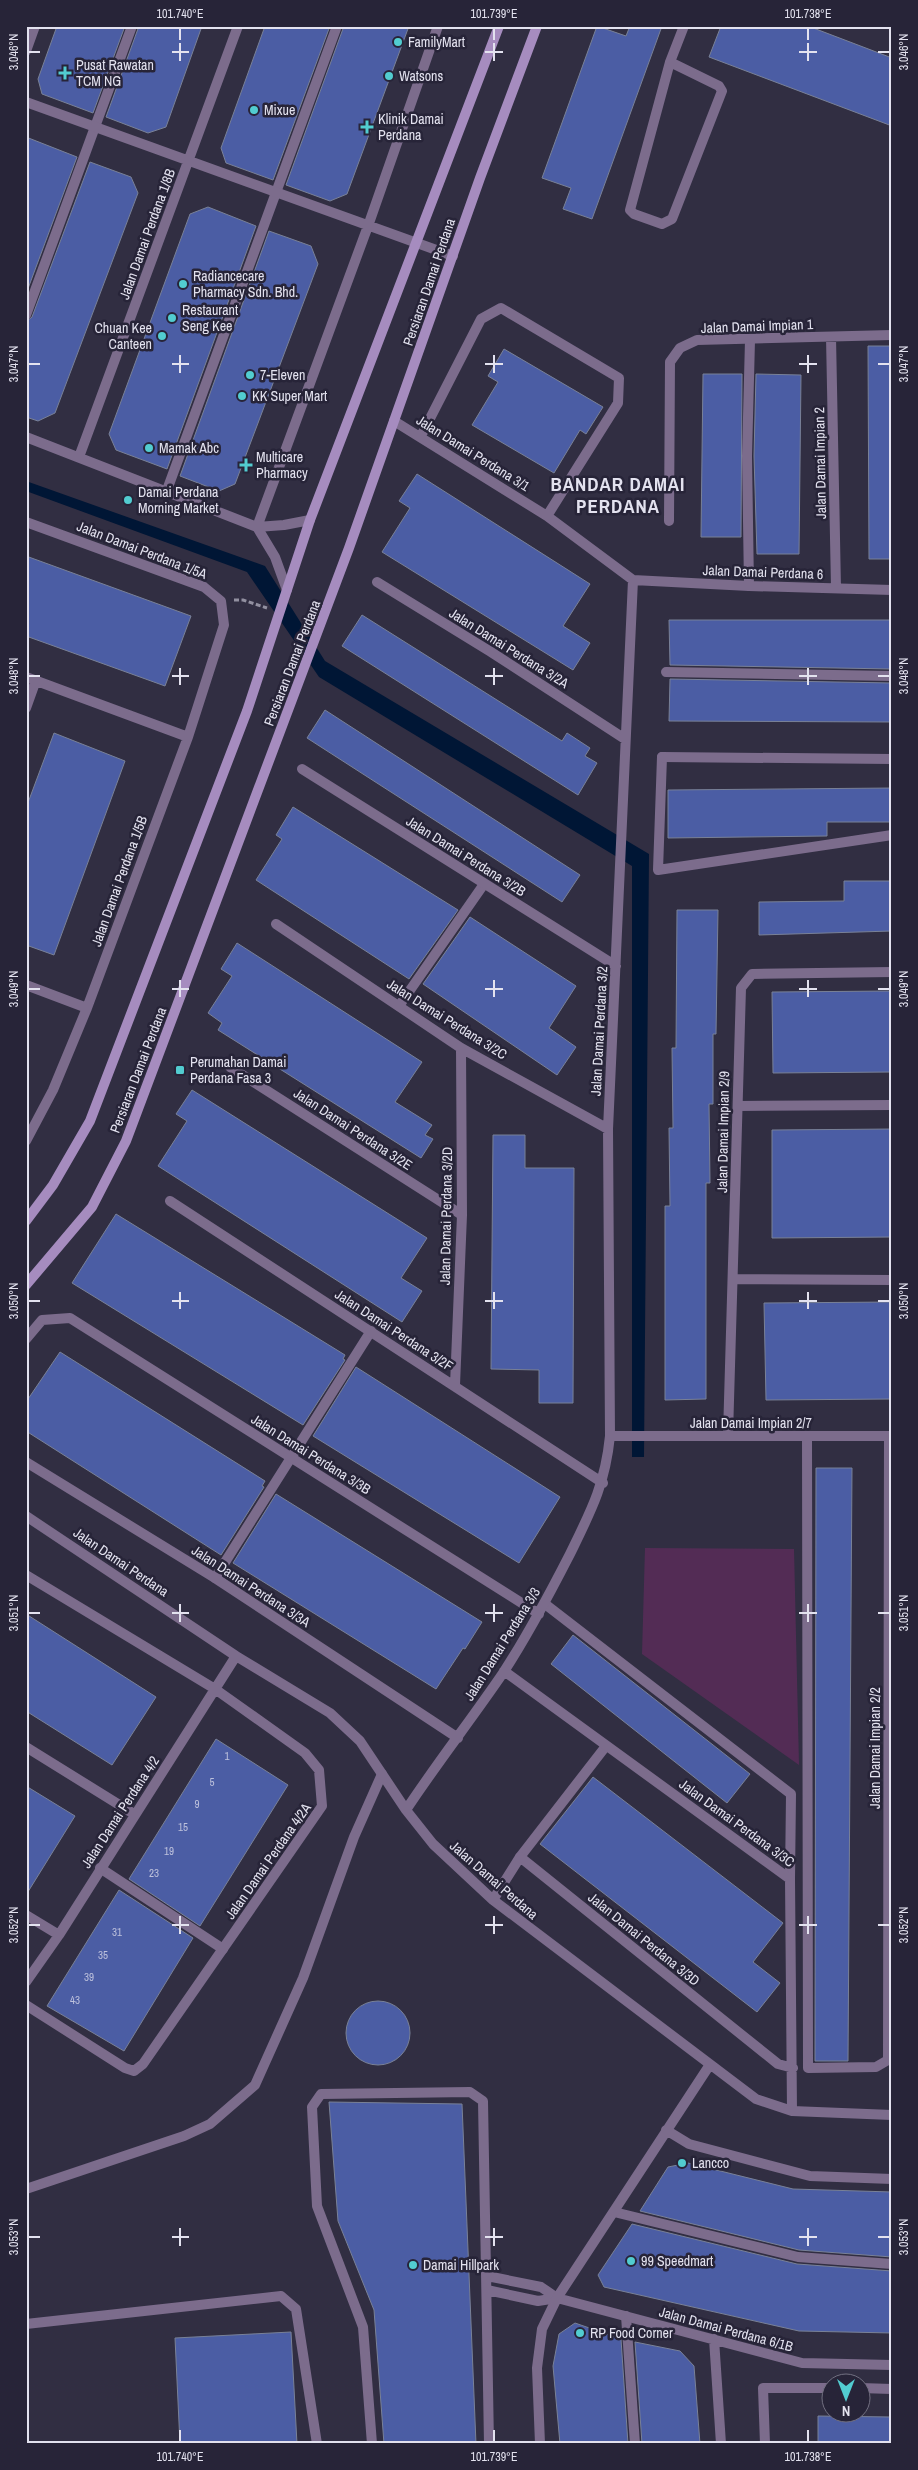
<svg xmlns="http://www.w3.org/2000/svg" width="918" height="2470" font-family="'Archivo Narrow',sans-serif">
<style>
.green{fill:#532c55}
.water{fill:#001635}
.building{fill:#4b5da4;stroke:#798197}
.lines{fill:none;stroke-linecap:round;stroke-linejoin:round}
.path{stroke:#9290a0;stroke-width:3;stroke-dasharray:5 2.5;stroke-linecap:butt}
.service{stroke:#7c6c8c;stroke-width:10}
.minor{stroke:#7c6c8c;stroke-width:10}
.secondary{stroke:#a68cbf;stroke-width:10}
.ticks{fill:none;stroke:#e3e2ef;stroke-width:2}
.poi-dot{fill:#52ccd0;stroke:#272438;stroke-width:2}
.labels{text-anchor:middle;stroke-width:5;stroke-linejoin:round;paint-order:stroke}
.number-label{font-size:11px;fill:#bdc1dc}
.poi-label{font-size:14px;fill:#e3e2ef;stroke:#272438;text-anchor:start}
.street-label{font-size:14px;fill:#e3e2ef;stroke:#272438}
.district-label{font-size:19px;font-weight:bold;letter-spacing:1px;fill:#e3e2ef;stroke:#272438}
.neatline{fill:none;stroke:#e3e2ef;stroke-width:2}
.ticks-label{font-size:12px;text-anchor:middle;fill:#e3e2ef}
</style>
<rect width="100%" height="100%" fill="#312e42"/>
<path class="green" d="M645,1548L794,1549L799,1765L642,1654Z"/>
<path class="water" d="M26,481L265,566L325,661L649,854L644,1457H632V866L319,677L247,572L26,491Z"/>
<path class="building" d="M57,26H125L93,113L42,94L38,79Z
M139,26H202L166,127L148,133L106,117Z
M265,26H330L273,180L226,163L221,148Z
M344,26H409L347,194L330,201L286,185Z
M597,26L626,36L630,26H662L592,219L563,209L571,188L542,178Z
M721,26H808L892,58V126L709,57Z
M26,137L77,157L26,294Z
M90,162L131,177L138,193L55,413L38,421L26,417V322L32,317Z
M208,207L256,226L167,469L116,450L109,434L190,214Z
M269,231L311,246L318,264L235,484L219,491L180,476Z
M868,346H892V559H869Z
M504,349L603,407L586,434L580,430L554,473L472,425L498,382L488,376Z
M703,374H742L741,537H701Z
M756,374L801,375L799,554H757L754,456Z
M417,474L590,584L563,626L590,643L573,670L382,552L410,508L399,501Z
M26,556L191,616L165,686L26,636Z
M362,615L562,741L567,733L590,748L585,756L597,763L578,795L342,646Z
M669,620H892V669L670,665Z
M670,679L892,683V722L669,721Z
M325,710L580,875L562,902L307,738Z
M54,733L125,761L54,955L26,945V808Z
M892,788V822H827V836L668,838V790Z
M293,807L458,910L409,979L256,880L282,839L276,835Z
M844,881H892V931L759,935V902L844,901Z
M677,910H718L716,1034H713V1104H709L710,1183H706V1399L665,1400V1206H670L669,1128H673L672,1048H676Z
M470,917L576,986L549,1028L576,1047L557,1075L423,984Z
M237,943L422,1062L395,1102L432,1125L425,1135L433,1139L421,1158L218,1030L222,1023L208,1013L232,976L221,969Z
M892,991V1072L773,1073L772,992Z
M192,1090L427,1238L401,1278L422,1291L402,1322L158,1166L187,1121L176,1114Z
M892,1129V1237L772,1238V1130Z
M493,1135H525V1168H574L573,1403H539V1370L491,1369Z
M116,1214L345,1355L343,1359L345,1360L303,1425L72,1283Z
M892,1302V1399L766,1400L764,1303Z
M60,1352L265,1481L262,1486L264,1487L221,1555L26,1431V1402Z
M356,1367L560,1497L519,1563L313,1436Z
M816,1468H852L848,2061H815Z
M276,1494L482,1622L465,1649L463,1648L436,1689L233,1563Z
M26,1614L156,1697L112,1765L26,1711Z
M573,1635L750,1774L727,1803L551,1664Z
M216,1739L288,1785L200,1926L129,1879Z
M593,1777L783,1923L753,1962L780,1983L757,2012L540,1844Z
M26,1786L75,1816L26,1895Z
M119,1890L193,1938L124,2051L47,2006Z
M346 2033a32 32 0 1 1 64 0a32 32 0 1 1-64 0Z
M329,2102L462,2104L476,2444H384L374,2310L338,2221Z
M688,2163L793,2189L892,2192V2257L799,2250L640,2211L668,2167Z
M632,2224L797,2264L892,2271V2333L799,2331L604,2287L598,2275Z
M575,2323L621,2339L628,2444H560L553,2366L559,2334Z
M291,2332L297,2444H180L175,2338Z
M635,2342L680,2351L694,2366L700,2444H642Z
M818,2416L892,2417V2444H818Z"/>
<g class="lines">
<path class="path" d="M234,600H243L267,608"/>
<path class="service" d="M670,62L719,86L722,91L672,219L662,224L634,214L630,210L670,62L684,26
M26,315L132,26
M167,490L337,26
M749,586L747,456L750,340
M666,672L892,676
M662,757L658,870L892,835
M399,1006L484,884
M807,1437L808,2068L876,2067L888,2060
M215,1578L371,1331
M545,1604L791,1794L790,1879
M520,1857L606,1746
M100,1868L223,1949
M26,2189L184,2136L210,2124L255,2085L303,1978L354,1837L382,1774
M614,2212L798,2257L892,2264
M487,2276L541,2287L557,2298
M487,2290L538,2301L557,2298
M626,2316L635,2444
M26,2324L281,2296L296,2309L317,2444
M860,2388L892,2389
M372,2444L363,2327L317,2206L312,2107L321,2094L470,2092L483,2101L489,2444
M765,2444L763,2388H830"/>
<path class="minor" d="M26,51L35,26
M26,102L453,256
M831,337L836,588
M394,421L547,516L633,580
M421,436L481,319L501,308L619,378L618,403L547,516
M26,437L257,527L284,525L310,520
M79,457L238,26
M669,521L670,362L680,348L697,340L892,335
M26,522L204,587L221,601L224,625L188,737L87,1008L53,1090L26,1141
M257,527L368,226L438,26
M257,527L275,557L287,590
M633,580L749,586L892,590
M377,582L491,652L625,739
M26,677L188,737
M26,708L36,680
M662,757L892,759
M302,769L616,966
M276,924L461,1048L608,1129
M26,985L87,1008
M230,1067L462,1215
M738,1106L892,1105
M170,1201L603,1483
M734,1279L892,1280
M26,1339L42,1320L70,1318L539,1614
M455,1385L462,1215L461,1048
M728,1435L741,988L752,974L892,972
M610,1436H892
M889,1436L888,2060H892
M26,1462L215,1578L458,1738
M26,1516L236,1656L330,1713L360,1741L406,1810L433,1844L493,1900L756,2099L792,2111L892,2115
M26,1575L215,1689L305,1753L319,1770L322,1806L143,2064L134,2071L125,2068L26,2005
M504,1671L790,1879L792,2111
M26,1747L134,1814
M406,1810C437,1763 471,1720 503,1673C528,1635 549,1595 570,1554C591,1511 605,1485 610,1436L608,1129L633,580
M493,1900L520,1857L778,2064L793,2068
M26,1915L59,1935
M26,1982L59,1935L236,1656
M666,2130L689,2144L810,2176L892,2179
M557,2298L802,2363L892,2365
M714,2339L721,2444
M540,2444L537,2368L542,2329L557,2298L709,2066"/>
<path class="secondary" d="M26,1221L53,1185L90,1121L247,711L310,520L499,26
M26,1285L92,1207L126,1141L349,548L480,178L537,26"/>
</g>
<path class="ticks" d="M180,28V40M494,28V40M808,28V40M180,43V61M494,43V61M808,43V61M28,52H40M172,52H189M485,52H503M799,52H817M878,52H890M180,355V373M494,355V373M808,355V373M28,364H40M172,364H189M485,364H503M799,364H817M878,364H890M180,668V685M494,668V685M808,668V685M28,676H40M172,676H189M485,676H503M799,676H817M878,676H890M180,980V997M494,980V997M808,980V997M28,989H40M172,989H189M485,989H503M799,989H817M878,989H890M180,1292V1309M494,1292V1309M808,1292V1309M28,1301H40M172,1301H189M485,1301H503M799,1301H817M878,1301H890M180,1604V1622M494,1604V1622M808,1604V1622M28,1613H40M172,1613H189M485,1613H503M799,1613H817M878,1613H890M180,1916V1934M494,1916V1934M808,1916V1934M28,1925H40M172,1925H189M485,1925H503M799,1925H817M878,1925H890M180,2228V2246M494,2228V2246M808,2228V2246M28,2237H40M172,2237H189M485,2237H503M799,2237H817M878,2237H890M180,2430V2442M494,2430V2442M808,2430V2442"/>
<g class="poi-dot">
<circle cx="398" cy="42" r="5"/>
<path d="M62.5 65.5h5v5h5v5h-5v5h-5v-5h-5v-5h5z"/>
<circle cx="389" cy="76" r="5"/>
<circle cx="254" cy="110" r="5"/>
<path d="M364.5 119.5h5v5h5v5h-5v5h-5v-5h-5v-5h5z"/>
<circle cx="183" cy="284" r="5"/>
<circle cx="172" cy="318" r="5"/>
<circle cx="162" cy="336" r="5"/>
<circle cx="250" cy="375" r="5"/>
<circle cx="242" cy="396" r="5"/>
<circle cx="149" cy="448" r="5"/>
<path d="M243.5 457.5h5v5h5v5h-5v5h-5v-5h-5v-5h5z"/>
<circle cx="128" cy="500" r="5"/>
<rect x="175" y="1065" width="10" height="10" rx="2.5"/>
<circle cx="682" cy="2163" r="5"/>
<circle cx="631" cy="2261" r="5"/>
<circle cx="413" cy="2265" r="5"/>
<circle cx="580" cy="2333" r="5"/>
</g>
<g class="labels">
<g class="number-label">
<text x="227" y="1760">1</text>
<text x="212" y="1786">5</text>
<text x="197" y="1808">9</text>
<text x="183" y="1831">15</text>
<text x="169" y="1855">19</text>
<text x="154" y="1877">23</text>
<text x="117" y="1936">31</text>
<text x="103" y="1959">35</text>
<text x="89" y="1981">39</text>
<text x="75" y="2004">43</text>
</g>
<g class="poi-label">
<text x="408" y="47">FamilyMart</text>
<text x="76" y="70">Pusat Rawatan<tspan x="76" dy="16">TCM NG</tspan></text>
<text x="399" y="81">Watsons</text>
<text x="264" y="115">Mixue</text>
<text x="378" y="124">Klinik Damai<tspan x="378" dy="16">Perdana</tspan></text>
<text x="193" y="281">Radiancecare<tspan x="193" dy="16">Pharmacy Sdn. Bhd.</tspan></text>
<text x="182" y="315">Restaurant<tspan x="182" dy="16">Seng Kee</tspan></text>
<text x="152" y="333" text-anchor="end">Chuan Kee<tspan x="152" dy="16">Canteen</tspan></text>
<text x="260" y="380">7-Eleven</text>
<text x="252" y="401">KK Super Mart</text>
<text x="159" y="453">Mamak Abc</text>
<text x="256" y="462">Multicare<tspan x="256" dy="16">Pharmacy</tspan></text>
<text x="138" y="497">Damai Perdana<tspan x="138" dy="16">Morning Market</tspan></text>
<text x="190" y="1067">Perumahan Damai<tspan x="190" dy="16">Perdana Fasa 3</tspan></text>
<text x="692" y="2168">Lancco</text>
<text x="641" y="2266">99 Speedmart</text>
<text x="423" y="2270">Damai Hillpark</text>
<text x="590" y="2338">RP Food Corner</text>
</g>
<g class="street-label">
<text transform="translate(147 234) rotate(-70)" y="5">Jalan Damai Perdana 1/8B</text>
<text transform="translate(429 282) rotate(-71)" y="5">Persiaran Damai Perdana</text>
<text transform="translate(757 326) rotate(-2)" y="5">Jalan Damai Impian 1</text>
<text transform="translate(473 453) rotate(32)" y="5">Jalan Damai Perdana 3/1</text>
<text transform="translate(820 463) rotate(-91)" y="5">Jalan Damai Impian 2</text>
<text transform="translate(142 550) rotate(21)" y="5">Jalan Damai Perdana 1/5A</text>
<text transform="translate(763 572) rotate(2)" y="5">Jalan Damai Perdana 6</text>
<text transform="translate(509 648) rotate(32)" y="5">Jalan Damai Perdana 3/2A</text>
<text transform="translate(292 663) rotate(-69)" y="5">Persiaran Damai Perdana</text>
<text transform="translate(466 856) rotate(32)" y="5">Jalan Damai Perdana 3/2B</text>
<text transform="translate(119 881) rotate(-70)" y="5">Jalan Damai Perdana 1/5B</text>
<text transform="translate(447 1019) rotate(32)" y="5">Jalan Damai Perdana 3/2C</text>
<text transform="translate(599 1031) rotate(-87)" y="5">Jalan Damai Perdana 3/2</text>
<text transform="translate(138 1070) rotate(-69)" y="5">Persiaran Damai Perdana</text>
<text transform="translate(353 1129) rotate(33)" y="5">Jalan Damai Perdana 3/2E</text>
<text transform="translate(723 1132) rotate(-89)" y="5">Jalan Damai Impian 2/9</text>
<text transform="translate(446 1216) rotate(-89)" y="5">Jalan Damai Perdana 3/2D</text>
<text transform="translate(394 1330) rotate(33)" y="5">Jalan Damai Perdana 3/2F</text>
<text x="751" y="1428">Jalan Damai Impian 2/7</text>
<text transform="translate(311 1454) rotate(32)" y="5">Jalan Damai Perdana 3/3B</text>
<text transform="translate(121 1562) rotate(34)" y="5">Jalan Damai Perdana</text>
<text transform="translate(251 1586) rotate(33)" y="5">Jalan Damai Perdana 3/3A</text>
<text transform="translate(502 1644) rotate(-58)" y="5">Jalan Damai Perdana 3/3</text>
<text transform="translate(875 1748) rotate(-90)" y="5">Jalan Damai Impian 2/2</text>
<text transform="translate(120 1812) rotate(-57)" y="5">Jalan Damai Perdana 4/2</text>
<text transform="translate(737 1823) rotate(36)" y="5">Jalan Damai Perdana 3/3C</text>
<text transform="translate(268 1861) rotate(-55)" y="5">Jalan Damai Perdana 4/2A</text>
<text transform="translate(494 1880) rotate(41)" y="5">Jalan Damai Perdana</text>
<text transform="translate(644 1939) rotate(39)" y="5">Jalan Damai Perdana 3/3D</text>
<text transform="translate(726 2329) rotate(15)" y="5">Jalan Damai Perdana 6/1B</text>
</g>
<g class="district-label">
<text x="618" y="491">BANDAR DAMAI<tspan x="618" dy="22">PERDANA</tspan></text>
</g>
</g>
<rect width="918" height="2470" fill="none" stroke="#272438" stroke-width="55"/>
<g transform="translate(846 2398) rotate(180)"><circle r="24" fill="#272438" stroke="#727081"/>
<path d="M0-4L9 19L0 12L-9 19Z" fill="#52ccd0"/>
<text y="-8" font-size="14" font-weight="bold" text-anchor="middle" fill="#e3e2ef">N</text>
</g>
<rect x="28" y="28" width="862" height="2414" class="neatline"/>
<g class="ticks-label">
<text x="180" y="18">101.740°E</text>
<text x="494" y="18">101.739°E</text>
<text x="808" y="18">101.738°E</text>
<text transform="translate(904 52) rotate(-90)" y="4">3.046°N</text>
<text transform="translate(14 52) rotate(-90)" y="4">3.046°N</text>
<text transform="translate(904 364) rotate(-90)" y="4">3.047°N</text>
<text transform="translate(14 364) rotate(-90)" y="4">3.047°N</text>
<text transform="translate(14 676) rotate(-90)" y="4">3.048°N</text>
<text transform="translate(904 676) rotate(-90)" y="4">3.048°N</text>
<text transform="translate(14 989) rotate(-90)" y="4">3.049°N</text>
<text transform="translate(904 989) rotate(-90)" y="4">3.049°N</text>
<text transform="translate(904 1301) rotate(-90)" y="4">3.050°N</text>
<text transform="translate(14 1301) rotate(-90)" y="4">3.050°N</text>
<text transform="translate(904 1613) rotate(-90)" y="4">3.051°N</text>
<text transform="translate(14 1613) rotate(-90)" y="4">3.051°N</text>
<text transform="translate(14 1925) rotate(-90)" y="4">3.052°N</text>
<text transform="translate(904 1925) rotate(-90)" y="4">3.052°N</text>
<text transform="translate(904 2237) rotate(-90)" y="4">3.053°N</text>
<text transform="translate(14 2237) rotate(-90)" y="4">3.053°N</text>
<text x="180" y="2461">101.740°E</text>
<text x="494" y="2461">101.739°E</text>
<text x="808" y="2461">101.738°E</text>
</g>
</svg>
